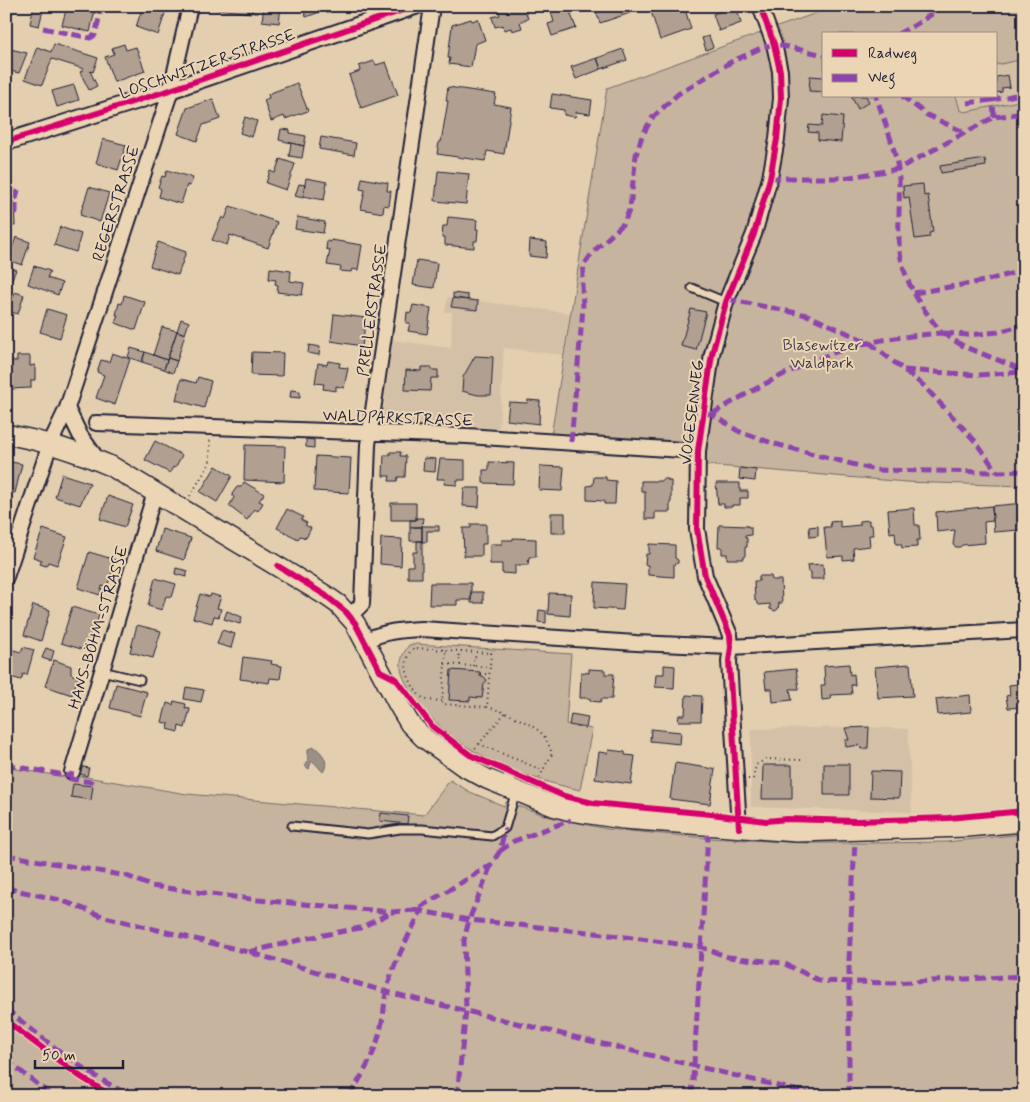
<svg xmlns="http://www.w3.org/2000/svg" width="1030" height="1102" font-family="Mynerve,sans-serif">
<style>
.built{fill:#d4c0a6}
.green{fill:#c7b49e;stroke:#746b6c}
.water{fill:#9c8f85;stroke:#6b6367}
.building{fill:#b1a091;stroke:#22223b}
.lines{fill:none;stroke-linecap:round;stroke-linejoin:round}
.service-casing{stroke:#22223b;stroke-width:11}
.minor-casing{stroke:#22223b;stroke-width:18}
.tertiary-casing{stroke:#22223b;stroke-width:20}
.secondary-casing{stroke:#22223b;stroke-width:22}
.path{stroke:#22223b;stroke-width:2;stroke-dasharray:1 4;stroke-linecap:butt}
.service{stroke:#ebd5b4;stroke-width:7}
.minor{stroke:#ebd5b4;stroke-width:14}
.tertiary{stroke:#ebd5b4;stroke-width:16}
.secondary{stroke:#ebd5b4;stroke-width:19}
.tram{stroke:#22223b;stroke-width:1}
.quiet{stroke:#8e44ad;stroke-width:5;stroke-dasharray:10 5;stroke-linecap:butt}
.cycleway-casing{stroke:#ebd5b4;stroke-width:9}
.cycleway{stroke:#d6006c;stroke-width:6}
.labels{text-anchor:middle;stroke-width:4;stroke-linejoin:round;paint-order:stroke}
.street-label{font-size:16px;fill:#22223b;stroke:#ebd5b4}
.park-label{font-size:16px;fill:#433f4f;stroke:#ebd5b4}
</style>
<rect width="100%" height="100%" fill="#e3ceaf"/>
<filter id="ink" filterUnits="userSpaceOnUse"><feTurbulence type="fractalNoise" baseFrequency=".02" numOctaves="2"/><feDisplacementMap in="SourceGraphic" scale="10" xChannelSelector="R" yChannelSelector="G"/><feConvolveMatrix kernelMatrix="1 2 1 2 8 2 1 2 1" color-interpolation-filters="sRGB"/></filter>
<g filter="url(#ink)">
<path class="built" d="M1024,59V100L965,112L960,110L956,96H996V65Z
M448,297L570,313L563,355L504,348L499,428L384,424L382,421L392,340L451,348L452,312H445Z
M869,727L908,729L912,812L751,807V729Z"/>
<path class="green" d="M836,6H1024V59L996,65V34H824V96H956L960,110L965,112L1024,100V486L906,482L705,465L707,446L551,436L607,88Z
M416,644L571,654L566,724L592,729L580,790C518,777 443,747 410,690C400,673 396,662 409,645Z
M6,764L10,765V768L73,778L74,775L187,794L424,815L450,780L470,792L504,806L506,802L550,817L607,829L707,838L810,843H872L946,842L1024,834V1096H6Z"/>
<path class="water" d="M314,747C322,752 330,762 323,772L314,762H311L309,769L305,766L308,760V749Z"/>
<path class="building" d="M34,6H44L39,26L30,24Z
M67,6H96L90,32L62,25Z
M143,6L167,7L158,35L136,27Z
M216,6H253L252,13L216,9Z
M264,6H281L279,23L262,21Z
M302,6H328V9L306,17Z
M497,6H524L528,19L520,22L522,28L512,31L511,28L504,30L503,25L495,27L492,17L500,15Z
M568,6L576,28L552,36L548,24L554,22L551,12Z
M594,6H627L630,13L600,23Z
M656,6H684L691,29L660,40L650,8Z
M736,6L741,23L719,31L713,14Z
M471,19L472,21L478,19L485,40L475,44L471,67L449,64L450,58H448L452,25Z
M709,36L713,47L706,50L702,38Z
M54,44L98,58L93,72L90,71L97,86L89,90L80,72L84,69L52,59L42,85L25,79L37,47L51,52Z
M124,44L126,50L136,47L145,71L114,82L105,57L114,54L112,48Z
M6,48L27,53L19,73L6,70Z
M623,49L627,60L601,69L597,58Z
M597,58L601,69L576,79L571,67Z
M374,61L376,65L386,62L398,95L361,108L349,75L360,71L359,66Z
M1008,75L1010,87L1002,88V92L996,93V77Z
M810,76L824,77V92L809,91Z
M297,83L308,111L285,119L284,116L271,121L264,100L269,98L268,94Z
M74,85L79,100L57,107L52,91Z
M448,87L496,94L494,104L511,107L504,154L487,151L485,161L437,154L439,142H441L448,101H446Z
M552,94L592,100L590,114L576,112L575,117L564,115V110L550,108Z
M851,96H866L869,102L858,109Z
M213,99L220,119L203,125L197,141L178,134L187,108Z
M823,115L843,117L841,142L818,140V133L808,132L809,125L822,126Z
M245,117L257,121L252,137L240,133Z
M281,129L290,130V133L306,136L304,146L279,140Z
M321,137L356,143L354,155L319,149Z
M103,139L126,145L118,170L96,163Z
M291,143L304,146L302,158L289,156Z
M280,159L295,164L286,190L266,183L270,171L275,173Z
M985,159L986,166L941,173L940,166Z
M167,170L193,178L190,186L187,185L181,204L159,197L161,189L158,187L162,176L165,177Z
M438,171L469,174L466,204L435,201Z
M306,178L327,182L324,200L303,196Z
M362,178L388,183L387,191H391L389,206L384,205L383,213L361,209L365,190L360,189Z
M299,184L305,185L303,198L295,196Z
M923,184L924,196L928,195L933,232L929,233L930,237L915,239L909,197L904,198L903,186Z
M89,187L109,193L100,222L80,215Z
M6,202H14L15,226H6Z
M230,206L277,222L268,248L230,235L227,245L212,240L222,217L225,219Z
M297,217L325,222L323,233L295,229Z
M448,217L477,220L476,229H478L477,241H474V248L445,245V237H442L443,226H447Z
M60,227L81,234L76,252L54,245Z
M16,237L30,242L22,265L8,260Z
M331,240L362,245L358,270L352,269L351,272L340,271L341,267L327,265L330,250L326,249L327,241L331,242Z
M530,240L547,242L546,258L529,256Z
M158,242L186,252L178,275L150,266Z
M417,260L437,263L434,288L413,285Z
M6,265L16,270L7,289H6Z
M34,266L50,271L47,278L62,283L58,295L28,284Z
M270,268L291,271L290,281L304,283L302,295L277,292L278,285L275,284L276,280L269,279Z
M15,292L24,295L18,314L8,311Z
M453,293L468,295V300L453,298Z
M124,295L145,302L136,330L115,323L118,315H116L119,303L122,304Z
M453,298L478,301L477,310L451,307Z
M413,305L431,308L427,334L408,331L410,323H406L407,312L411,313Z
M47,309L67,315L60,338L40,332Z
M691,309L706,312L696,350L681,346Z
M334,314L366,318L362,346L331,341Z
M181,319L189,322L185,334L177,331Z
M162,327L177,331L167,360L153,355Z
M177,331L185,334L177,361L168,358Z
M309,345L320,347L319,355L308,353Z
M131,348L145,352L142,362L128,357Z
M145,352L167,360L164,369L142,362Z
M252,352L283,353L282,376L251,375Z
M112,353L130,359L115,405L96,398L104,375L97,372L101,360L109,362Z
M17,356H30V366L35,365V380H31V388L9,389L8,361H17Z
M475,356L493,357L491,395H478L462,391L463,377Z
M168,358L177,361L173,373L164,369Z
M328,361L340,363L339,367L348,368L344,388L336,386V391L323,389L324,384L315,383L318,363L327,365Z
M421,367H431V370H438V378H431L430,391L405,390L406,370L421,371Z
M198,377L211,381L204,408L176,400L181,379L196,383Z
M291,390L300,391V398L290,397Z
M528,400L540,401L539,424L507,420L509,402L527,403Z
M306,439L314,440V448L306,447Z
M155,441L182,455L175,468L173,467L170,473L145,460Z
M245,445L285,446L284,482L244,480Z
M390,452H401L400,456H406L405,477H398L397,481H389L390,476H383L384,455H390Z
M316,456L351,458L349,493L314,491Z
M424,458L436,459L435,472L423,471Z
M440,459L465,460V480H457V485L444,484L445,479H437Z
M6,461L22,464L15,493L6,491Z
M489,462L514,463L513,484L483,483V470H489Z
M216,466L232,476L217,502L200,492Z
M540,466L564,467L562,491L539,490Z
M740,468L756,470L755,481L739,479Z
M62,474L90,483L80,505L55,497Z
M594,477H606V480L616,481L615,504H604V501L587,500V486L593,485Z
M662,479H668V481H671V502H670V512H655V519H645V491H641V481H662Z
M244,482L264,494L259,501L263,503L258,511L255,509L247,520L229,506L234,498L232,494L237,487H241Z
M716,483H740V491H748V498H740V505H732V507H724V504H718Z
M464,488H480L479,507L463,506Z
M108,496L133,505L125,527L100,519Z
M391,503H416V520H391Z
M1024,503V516H1018L1020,530L994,532L992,506Z
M992,506L993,521L984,522L985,543L962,545L960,547H956L953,545L955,530L937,532L936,512Z
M914,508L915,525H919L920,540H917V547L902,548L901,544H896L895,532L890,533L888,510Z
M287,509L303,517L301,520L307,523L305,525L311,528L306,538L300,536L298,539L277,528Z
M551,513H565V533H551Z
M1018,516H1024V532L1020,533Z
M416,518H423L422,527H410V520H416Z
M869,520V525H872L873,535H869L870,546L853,548L854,559L843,560V556L827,557L824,527H831L830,522L840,521V527L860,525V521Z
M471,524H486V544H482V556H464L463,528H471Z
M719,525L748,526V527H751V535L745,536V538H747V547H745V555L743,559H727V554H722V547H718Z
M422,526H439V531H427V542H422Z
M818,526V536L810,537L809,527Z
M410,527H422V541H410Z
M43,529L67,537L57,565L48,562L46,566L40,564L42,560L33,557Z
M162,529L191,538L184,560L156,551Z
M381,538L402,539L401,566L380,564Z
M513,538L536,539V557H529L528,565H515V574L502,573V564H490V544H502V540H513Z
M417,541H422V578H408V566H413V552H417Z
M649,544L675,545V558L678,560V563L674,564V577L648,575V565H645L646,554H649Z
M89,552L116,560L107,587L102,586L100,595L78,588Z
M823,564L824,579H811V572H808L807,565Z
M176,568L188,571L186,577L175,574Z
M759,576H771L772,580H781L782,603H779L778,609L775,611L770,609V604L759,605L755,600L754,581H759Z
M155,578L176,584L172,597L166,596L162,610L148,606Z
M595,582L625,584L623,610L594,608Z
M430,583H471V600H457V605H429Z
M471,592H483V603H471Z
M549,593L571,594L570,616L548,614Z
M200,594L210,597L211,594L221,597L217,608L221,609L219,617L214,616L212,623L193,618Z
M33,605L50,610L41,641L24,635Z
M72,607L99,615L88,651L61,643Z
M539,610L546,611V623L538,622Z
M227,611L242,617L240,624L224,619Z
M137,625L161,631L153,658L130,652Z
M222,630L235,634L231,648L217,644Z
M23,647L34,650L27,675L23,674L21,680L7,676L8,671H6V648L21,652Z
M46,648L54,651L51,661L42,658Z
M243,657L272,661L271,664L282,666L280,679L270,678L269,683L240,679Z
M54,660L71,666V674L78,677L72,695L45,686Z
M849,664L850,675L854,674L855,685H851L852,694L830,695L831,699L822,700L821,685H825L824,666Z
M910,664L913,696L878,698L875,667Z
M664,665L675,666L674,688L655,687L656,674H664Z
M589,669L605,670V674H614L612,699H601V702L590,701V698H580L581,672L589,673Z
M796,669L799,689H790L792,700L773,702L772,689H766L764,672Z
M451,670L480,672V676H483L487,680L484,684L482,698L470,697V701L449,700Z
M116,684L147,692L140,716L110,708Z
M1018,684H1024V707L1008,708L1006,696L1010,695L1009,685Z
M186,687L204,690L201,702L184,699Z
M686,695L702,696L701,721H678L679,715H685Z
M970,695L971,712L938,715L936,699Z
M174,701L186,704L185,708L190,709L185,728L179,726L178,732L168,729L169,724L162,722L167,703L173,705Z
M571,714L588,717L586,728L569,725Z
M869,727L868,748L861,749L860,745L846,747L845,740H849L845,728Z
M651,729L681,732L680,744L650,741Z
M609,750L625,752V755L635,756L631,784L595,779L599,752L608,753Z
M675,763L715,769L710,804L670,799Z
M824,764H849V795H824Z
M763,765H792V799H762Z
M78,766L89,768L87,776L77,773Z
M871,771L900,772L899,798L870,797Z
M73,784L93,786L91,800L71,797Z
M381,813L408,816L407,824L380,821Z"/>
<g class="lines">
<g class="service-casing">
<path id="service" d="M692,288L726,302
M102,671L140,680
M292,826L368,834L400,829H422L492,836L505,828L516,791"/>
</g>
<g class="minor-casing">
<path id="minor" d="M67,408L80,435L98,460
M96,423L467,436L698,451
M6,577L50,444L67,408L170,93L190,6
M350,616L362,604L368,445L432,6
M365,641C384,631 401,630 422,629L636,643L731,647L1024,630
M72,772L155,492
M739,828L729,661L731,647L730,635L705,576L702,559L697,529L698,451L712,354L726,302L754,234L770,178L777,139L781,98L780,71L774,44L760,6"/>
</g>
<g class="tertiary-casing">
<path id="tertiary" d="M6,142L170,90L415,6"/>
</g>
<g class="secondary-casing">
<path id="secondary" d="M6,434C43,441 77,451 111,466L325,595L338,604L355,623L398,704L410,724L424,738L463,766L487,779L553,806L571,811L623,819L797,832L967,827L1024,822"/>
</g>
<path class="path" d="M16,199V202
M190,496L210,463V439
M446,650L491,653L487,707L442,704Z
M445,664L490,667
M460,665V660L458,657L461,651
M473,666V662L476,659L474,653
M480,674H489
M442,701C437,700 430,701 425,699C420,697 417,692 414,688C407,675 402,664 411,650L415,648L446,650
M487,707C503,711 533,723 544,736C548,742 550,748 552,754L543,770L538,782
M479,744L542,770
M472,752L506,712
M748,779H753L756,765L766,759L803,760"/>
<use href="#service" class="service"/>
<use href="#minor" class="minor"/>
<use href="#tertiary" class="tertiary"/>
<use href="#secondary" class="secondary"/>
<path class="tram" d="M6,144L170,93L422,6"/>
<path class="quiet" d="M43,28L90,38L95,35L102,6
M898,34L915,25L944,6
M902,96L927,115L966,133
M967,103L993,100
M994,117L993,100L1024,93
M770,178H844L898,169L994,117L1024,113
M16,199L18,190
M14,212H16V202
M914,293L985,281L1024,270
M727,299L807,315L870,343L924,386L975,441L997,472
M942,333L965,347L1023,370
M944,333L968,335L998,332L1024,325
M904,370L979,375L1024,372
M707,414H712L738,431L775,444L875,470L997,472L1024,471
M712,414C752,390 792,368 836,352C870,340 906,336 942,333C919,305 899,275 899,238C898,215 901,192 898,169C894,145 884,120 876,96
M571,442L583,308L582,284L584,265L593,252L624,223L630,208L636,155L642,136L652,118L678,94L731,62L761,48L774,44L824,55
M6,765L71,776L72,772
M71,776V779L91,782L90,786
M500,851L514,841L571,820
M6,855L127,876L151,886L258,900L392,912L415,910L491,865L500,851L505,828
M6,888L60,900L105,917L248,952L387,992L820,1096
M415,910L469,920L588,932L701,947L728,957L783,963L820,981L893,983L1024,976
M249,952L308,938L360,928L392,912
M6,1009C46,1041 85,1074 132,1096
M6,1060L53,1096
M349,1096C363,1075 376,1052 381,1027C384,1015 384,1004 386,992C393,964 408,937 421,911
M457,1096L466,1010L464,940L469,920L491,865
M692,1096L708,835
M849,1096V960L855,841"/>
<g class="cycleway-casing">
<path id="cycleway" d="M6,142L170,90L415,6
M278,566L325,595L346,612L355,623L380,671L396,679L432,726L470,755L564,796L593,803L711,814L766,821L787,819L857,821L948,818L1024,811
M739,828L729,661L731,647L730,635L705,576L702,559L697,529L698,451L712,354L726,302L754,234L770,178L777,139L781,98L780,71L774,44L760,6
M6,1021L81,1077L112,1096"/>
</g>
<use href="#cycleway" class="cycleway"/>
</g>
</g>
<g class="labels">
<g class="street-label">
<text transform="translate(207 63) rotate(-19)" y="6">LOSCHWITZER STRASSE</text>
<text transform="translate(115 203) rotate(-72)" y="6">REGERSTRASSE</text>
<text transform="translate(371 310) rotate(-82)" y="6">PRELLERSTRASSE</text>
<text transform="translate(691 412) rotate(-83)" y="6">VOGESENWEG</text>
<text transform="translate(398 417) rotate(2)" y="6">WALDPARKSTRASSE</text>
<text transform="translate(97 627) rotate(-73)" y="6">HANS-BÖHM-STRASSE</text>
</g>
<g class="park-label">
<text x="822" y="350">Blasewitzer<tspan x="822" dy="18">Waldpark</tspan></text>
</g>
</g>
<rect width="1030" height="1102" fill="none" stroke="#ebd5b4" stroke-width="25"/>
<rect x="12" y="12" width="1005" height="1077" fill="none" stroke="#22223b" stroke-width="2" filter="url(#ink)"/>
<rect x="822" y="32" width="175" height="65" fill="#ebd5b4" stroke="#9b8d84"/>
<rect x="832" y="49" width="25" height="8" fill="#d6006c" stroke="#9b8d84"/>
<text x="868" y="58" font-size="15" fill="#22223b">Radweg</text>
<rect x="832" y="74" width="25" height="8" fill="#8e44ad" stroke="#9b8d84"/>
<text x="868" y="82" font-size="15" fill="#22223b">Weg</text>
<path d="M35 1060v8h88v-8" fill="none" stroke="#22223b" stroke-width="2.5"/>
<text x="42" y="1060" font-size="15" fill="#22223b" stroke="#ebd5b4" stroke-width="4" paint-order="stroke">50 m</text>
</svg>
